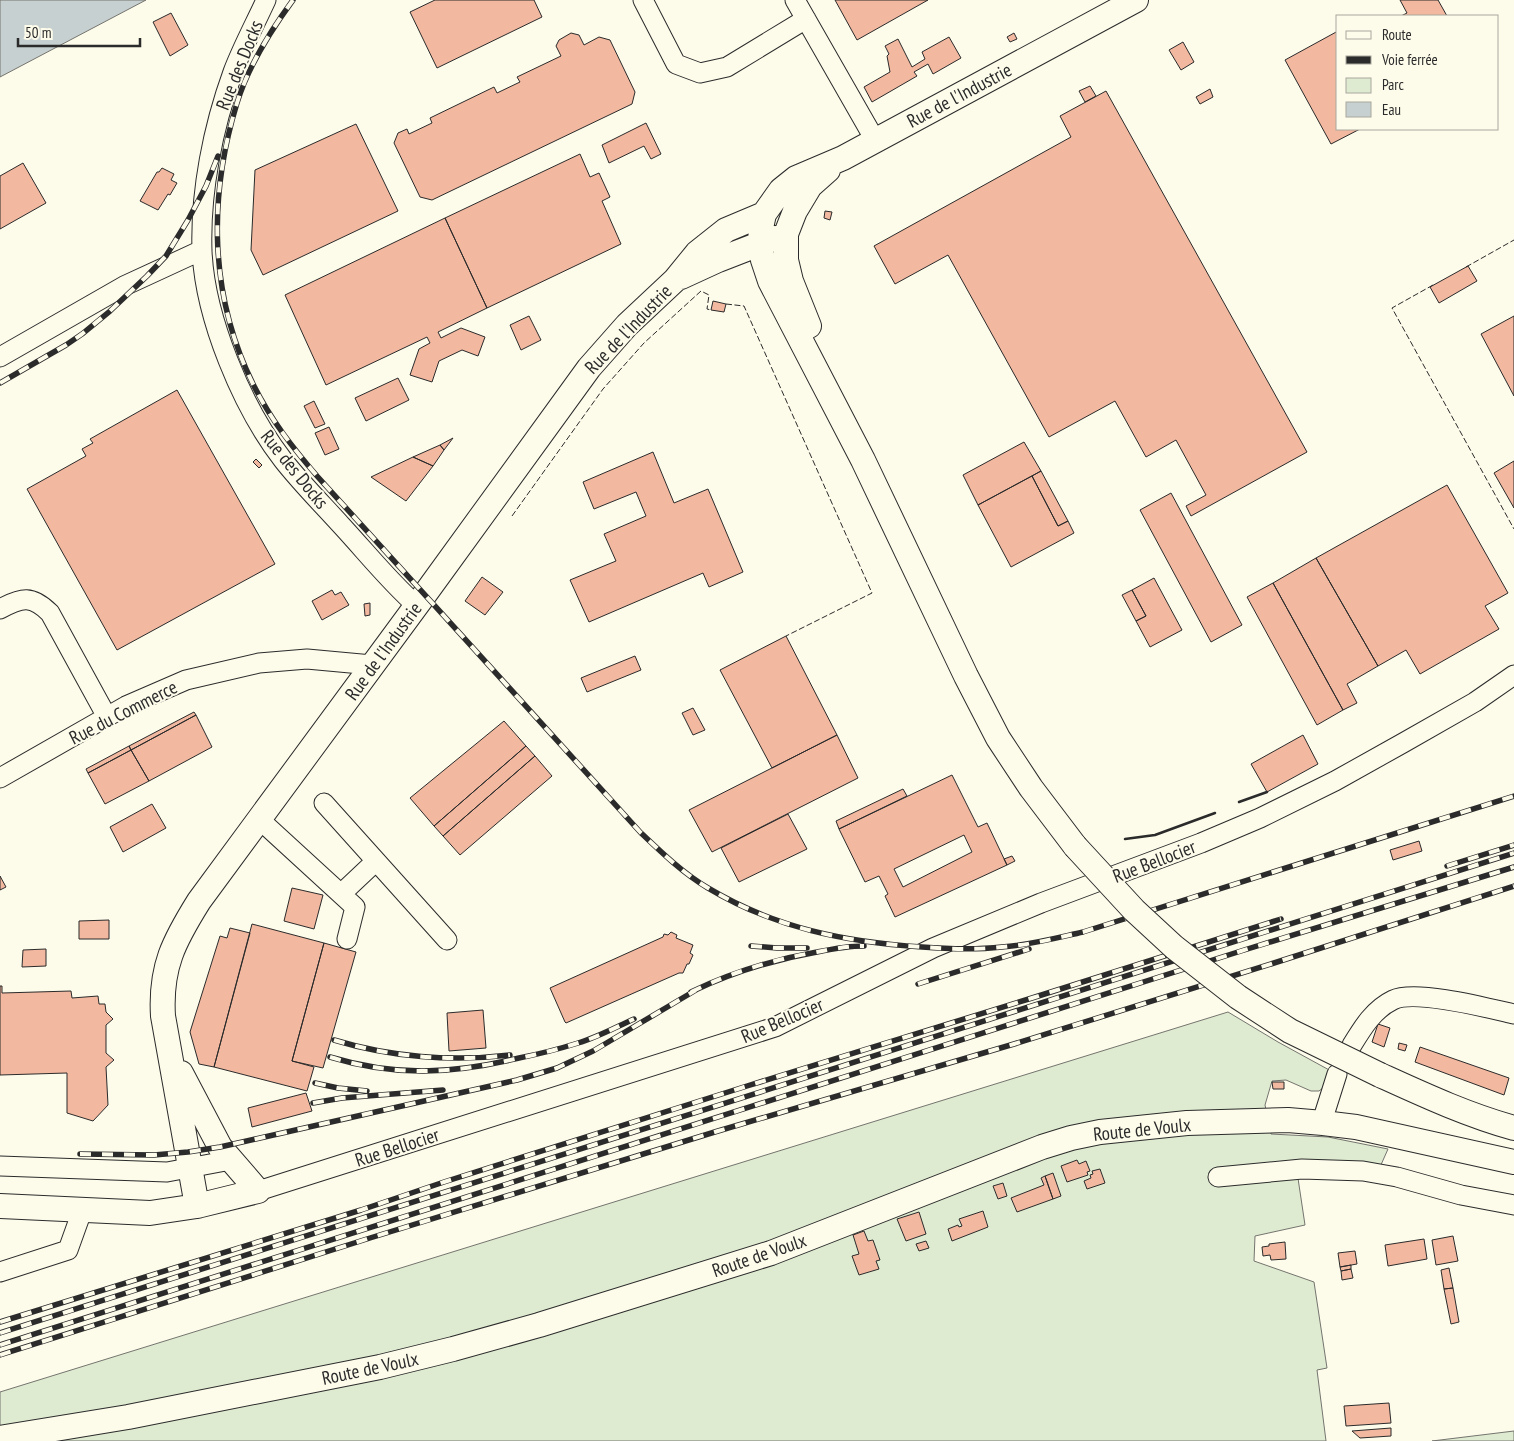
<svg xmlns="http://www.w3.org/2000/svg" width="1514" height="1441" font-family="'PT Sans Narrow',sans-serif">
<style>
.green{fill:#deebd1;stroke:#74746e}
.water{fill:#c7d0d0;stroke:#74746e}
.building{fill:#f2b8a0;stroke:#2b2b2b;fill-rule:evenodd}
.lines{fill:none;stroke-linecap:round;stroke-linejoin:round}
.minor-casing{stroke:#2b2b2b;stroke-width:21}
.major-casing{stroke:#2b2b2b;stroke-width:26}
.minor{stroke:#fdfbea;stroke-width:19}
.major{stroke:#fdfbea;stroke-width:24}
.rail-casing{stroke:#2b2b2b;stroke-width:5.5}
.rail{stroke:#fdfbea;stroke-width:4;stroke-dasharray:11;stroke-linecap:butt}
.major-bridge-casing{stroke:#2b2b2b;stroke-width:26;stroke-linecap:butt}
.major-bridge{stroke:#fdfbea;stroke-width:24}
.fence{stroke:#2b2b2b;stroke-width:1;stroke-dasharray:6 2.5;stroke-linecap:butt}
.wall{stroke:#2b2b2b;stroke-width:2.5}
.labels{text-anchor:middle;stroke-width:4;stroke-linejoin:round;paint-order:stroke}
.street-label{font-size:19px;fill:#2b2b2b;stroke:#fdfbea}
</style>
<rect width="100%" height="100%" fill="#fdfbea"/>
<path class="green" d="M1228,1012L1278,1042L1331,1071L1324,1087L1319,1091H1311L1286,1080L1272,1081L1265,1105L1271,1134L1328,1137L1388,1149L1380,1167L1296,1165L1305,1225L1255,1236L1254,1261L1314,1282L1327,1368L1317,1370L1326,1441H0V1392Z
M1514,1431V1441H1432Z"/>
<path class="water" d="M0,0H146L0,77Z"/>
<path class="building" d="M435,0H534L542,17L437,68L410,12Z
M835,0H928L857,40Z
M1400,0H1438L1447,16H1401L1407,13Z
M171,13L188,45L170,56L153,22Z
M1338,31V129H1360L1331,144L1285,60Z
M571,33L579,35L584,45L599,37L610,40L635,92L632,104L432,200L420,197L394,143L398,133L407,129L409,134L432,123L430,118L494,87L497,93L520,82L517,77L561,56L556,46L559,40Z
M1014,33L1017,39L1010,42L1007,37Z
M949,37L961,58L933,74L928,64L914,72L917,76L872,102L864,87L890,72L887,56L889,54L885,46L898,39L912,67L925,59L922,52Z
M1183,42L1194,62L1181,70L1169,50Z
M1090,86L1096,96L1085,102L1079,91Z
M1210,89L1213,97L1200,104L1196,97Z
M1106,91L1307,452L1191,516L1186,506L1206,495L1176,440L1146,457L1115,401L1049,437L948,255L895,284L874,246L1071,137L1060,116Z
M646,123L661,154L651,159L644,146L609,163L602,145Z
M356,124L398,211L263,275L251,250L255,170Z
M580,154L590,177L599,173L610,197L602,201L621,244L487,308L445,218Z
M23,163L46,203L0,229V176Z
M162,168L174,174L171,180L177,183L170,195L168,194L158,210L140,201L157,172H159Z
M825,211L832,212L830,220L824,218Z
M445,218L487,308L438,332L441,338L461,328L485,337L478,356L462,350L439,361L432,382L410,375L419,349L430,343L427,337L326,385L285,295Z
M1468,266L1477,281L1439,303L1430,287Z
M713,301L726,304L724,312L711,310Z
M529,316L541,340L521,350L510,325Z
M1514,316V396L1481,334Z
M398,378L409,400L366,421L355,398Z
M177,390L275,564L117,650L27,489L86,456L82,449L93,443L90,439Z
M314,401L325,424L315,428L304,406Z
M329,427L339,449L325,455L315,433Z
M453,438L444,450L440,445Z
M1024,442L1041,471L978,505L963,475Z
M440,445L444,450L433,466L413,457Z
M653,452L674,503L708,489L743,572L709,587L703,573L589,622L570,580L616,561L604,534L646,516L636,492L594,509L583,482Z
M413,457L433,466L406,501L371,477Z
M256,459L262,465L259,468L253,462Z
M1514,461V508L1494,473Z
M1041,471L1068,521L1058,526L1032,476Z
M1032,476L1058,526L1068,521L1074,533L1011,567L978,505Z
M1447,485L1508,593L1485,606L1499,629L1420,674L1406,650L1378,666L1316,558Z
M1171,493L1242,625L1211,642L1140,510Z
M1316,558L1378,666L1347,684L1357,703L1343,710L1273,583Z
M482,577L503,592L485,615L465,601Z
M1154,578L1182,630L1150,647L1136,621L1146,616L1132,590Z
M1273,583L1343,710L1317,725L1247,597Z
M332,590L335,595L341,592L349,605L322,620L312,601Z
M1132,590L1146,616L1136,621L1122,595Z
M370,603V615L365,616L364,604Z
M786,636L837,735L772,768L720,670Z
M635,656L641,670L587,692L581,678Z
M693,708L705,730L693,735L682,713Z
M194,712L196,715L131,750L129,746Z
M196,715L212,747L149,781L131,750Z
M504,721L526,746L434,826L410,798Z
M837,735L858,778L712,852L689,810Z
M1303,735L1318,764L1267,792L1251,764Z
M129,746L131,750L88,773L86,769Z
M526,746L535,756L443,836L434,826Z
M131,750L149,781L105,804L88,773Z
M535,756L552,776L460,855L443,836Z
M952,775L978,827L987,823L1007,865L895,917L885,896L888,894L879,876L865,882L839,829ZM964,835L972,852L903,887L894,869Z
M903,789L907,796L839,829L836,821Z
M152,804L166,828L123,852L110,827Z
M788,814L807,849L739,882L721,848Z
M1419,841L1422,851L1393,860L1390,850Z
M1012,856L1015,861L1007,865L1004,859Z
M0,876L6,887L0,890Z
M292,888L323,895L314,929L284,921Z
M109,920V939H79V921Z
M252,924L324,943L292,1061L314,1067L307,1091L214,1067Z
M230,928L250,933L214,1067L199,1064L190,1032L220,936L227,938Z
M671,932L677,935L676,938L693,945L690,953L693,955L689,964H687L683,973H679L566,1023L565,1022L550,988L663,937L664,934L668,935Z
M324,943L356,952L323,1068L292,1061Z
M46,949V966L22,967L23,950Z
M0,986H2V993L71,991L72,998L98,996L99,1004H105L106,1012L113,1019L106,1025V1053L114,1060L106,1067L108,1105L93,1121L67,1113V1073L0,1075Z
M483,1010L486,1048L449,1051L447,1013Z
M1378,1024L1390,1028L1384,1047L1372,1042Z
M1399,1043L1407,1045L1405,1051L1398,1049Z
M1420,1047L1509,1078L1504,1095L1415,1062Z
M1272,1082H1284V1089H1273Z
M306,1093L312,1111L252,1127L248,1108Z
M1077,1160L1079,1164L1086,1161L1090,1171L1087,1172L1088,1175L1067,1182L1061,1166Z
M1100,1169L1105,1183L1087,1189L1084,1181L1091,1178L1090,1175L1093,1174L1092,1171Z
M1053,1173L1061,1196L1053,1199L1045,1176Z
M1045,1176L1053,1199L1017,1212L1011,1198L1044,1185L1041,1178Z
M1003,1183L1007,1196L998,1199L993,1186Z
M983,1211L988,1227L952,1241L948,1229L958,1225L959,1227L962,1226L959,1219Z
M919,1212L926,1234L906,1241L897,1219Z
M864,1231L868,1241L873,1240L880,1260L876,1261L879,1269L859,1275L852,1256L859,1254L853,1235Z
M1453,1236L1458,1261L1436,1265L1432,1240Z
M1424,1239L1427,1259L1388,1266L1385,1245Z
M926,1241L929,1248L919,1251L916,1244Z
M1285,1242L1286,1259L1271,1260L1270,1255L1263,1256L1262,1247L1269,1246V1244Z
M1355,1251L1357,1264L1340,1267L1338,1253Z
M1351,1265V1269L1341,1271L1340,1267Z
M1449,1268L1453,1288L1444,1289L1441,1270Z
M1351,1269L1353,1278L1342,1280L1341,1271Z
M1453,1288L1459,1322L1451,1324L1444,1289Z
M1389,1403L1391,1423L1346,1426L1344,1406Z
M1391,1428V1436L1360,1438L1352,1431Z"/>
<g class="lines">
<g class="minor-casing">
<path id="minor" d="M266,0C255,24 242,48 233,72C213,127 200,192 202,251C205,318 242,407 283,460C301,483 322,504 341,525C366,552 389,581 416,605
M643,0L676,64L700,73L727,67L806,19
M795,0L875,140
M0,357L124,286L202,250
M0,609C22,597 32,595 50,613L107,717
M0,778L126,706L186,680L259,663L307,659L372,665
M324,803L447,940
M259,819L355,907L347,939
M341,894L376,861
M1352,1045C1363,1027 1374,1009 1393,1000C1415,989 1488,1008 1514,1014
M1323,1123L1325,1112L1337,1074
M0,1166L167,1172L231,1160
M1218,1177L1302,1169L1363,1171L1397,1177L1461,1195L1514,1205
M258,1191L775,1027L933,948L1041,903L1201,843L1260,818L1335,781L1403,743L1475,702L1514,675
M0,1272L68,1250L82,1211"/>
</g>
<g class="major-casing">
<path id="major" d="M681,277L718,260L775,238
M809,326L791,281L786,260V234L795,211L810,186L828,170
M1075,846L1031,788L998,738L966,676L863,460L770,281L763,260L760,244L761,228L764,214L781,190L796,178L843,158L1136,0
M1380,1075C1424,1095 1467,1115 1514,1128
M0,1206L150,1213L197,1206L258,1191L220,1147L181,1073
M197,1206L163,1016C160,967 174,941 199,901L425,594L589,368L627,325L675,280L697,253L726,230L764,214
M0,1438L128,1417L380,1367L453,1349L539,1325L771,1253L1042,1147L1071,1138L1100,1132L1187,1123L1288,1120L1323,1123L1356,1127L1514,1162"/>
</g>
<use href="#minor" class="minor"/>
<use href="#major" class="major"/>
<g class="rail-casing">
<path id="rail" d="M293,0C271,30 248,67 237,103C208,198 209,296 254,386C271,420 293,448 317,476L641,833C662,853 684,874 708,888C775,928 845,942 922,947C948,949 975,950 1002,947C1030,945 1056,938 1083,932L1514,796
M0,383L66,345L82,334L110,311L147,276L166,256L188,220L206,186L218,156
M1447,866L1514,845
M751,946L777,948H807
M918,984L1029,949
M691,992C733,972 771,960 817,952C832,949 848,946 864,946
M334,1040C390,1057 452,1062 510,1055
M330,1057C396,1077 452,1074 519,1058C539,1054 559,1049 578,1043C598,1037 616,1027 634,1019
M315,1083L338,1088L367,1091
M313,1103L342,1098L443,1090
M80,1154L154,1155L188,1152L220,1147L517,1080L557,1068L593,1051L696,990
M0,1322L361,1210L444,1182L747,1086L1032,998L1281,919
M0,1333L1514,853
M0,1345L1241,951L1514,867
M0,1355L370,1238L718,1131L1014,1044L1274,963L1514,886"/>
</g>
<use href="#rail" class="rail"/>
<g class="major-bridge-casing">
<path id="major-bridge" d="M1075,846L1134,910L1174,947L1238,997L1290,1031L1380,1075"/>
</g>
<use href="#major-bridge" class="major-bridge"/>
<path class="fence" d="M1466,267L1514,240
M1433,285L1392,308L1514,529
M726,304L744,306L872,593L786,636
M512,516L603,389L644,343L701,291L709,295L707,309L711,310"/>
<path class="wall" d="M1239,802L1267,792
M1125,839L1155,835L1215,813"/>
</g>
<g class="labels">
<g class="street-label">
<text transform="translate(239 65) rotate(-68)" y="7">Rue des Docks</text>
<text transform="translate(959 95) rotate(-28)" y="7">Rue de l'Industrie</text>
<text transform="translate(628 329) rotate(-46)" y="7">Rue de l'Industrie</text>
<text transform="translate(295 469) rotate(51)" y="7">Rue des Docks</text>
<text transform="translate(383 651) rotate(-54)" y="7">Rue de l'Industrie</text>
<text transform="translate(123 712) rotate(-27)" y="7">Rue du Commerce</text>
<text transform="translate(1154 861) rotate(-21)" y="7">Rue Bellocier</text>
<text transform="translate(782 1020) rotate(-23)" y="7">Rue Bellocier</text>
<text transform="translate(1142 1129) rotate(-6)" y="7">Route de Voulx</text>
<text transform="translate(397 1147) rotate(-18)" y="7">Rue Bellocier</text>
<text transform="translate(759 1255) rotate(-19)" y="7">Route de Voulx</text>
<text transform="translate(370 1368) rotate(-12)" y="7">Route de Voulx</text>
</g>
</g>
<rect x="1336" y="15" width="162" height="115" fill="#fdfbea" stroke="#a9a89e"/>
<rect x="1346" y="31" width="25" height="8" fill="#fdfbea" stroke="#a9a89e"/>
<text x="1382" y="40" font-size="15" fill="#2b2b2b">Route</text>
<rect x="1346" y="56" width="25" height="8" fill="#2b2b2b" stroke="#a9a89e"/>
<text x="1382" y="65" font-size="15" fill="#2b2b2b">Voie ferrée</text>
<rect x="1346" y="78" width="25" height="15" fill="#deebd1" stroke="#a9a89e"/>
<text x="1382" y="90" font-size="15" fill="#2b2b2b">Parc</text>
<rect x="1346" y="102" width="25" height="15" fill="#c7d0d0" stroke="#a9a89e"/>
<text x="1382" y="115" font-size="15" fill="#2b2b2b">Eau</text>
<path d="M18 38v8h122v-8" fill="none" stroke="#2b2b2b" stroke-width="2.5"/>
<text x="25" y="38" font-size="15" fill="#2b2b2b" stroke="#fdfbea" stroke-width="4" paint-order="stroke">50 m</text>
</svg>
